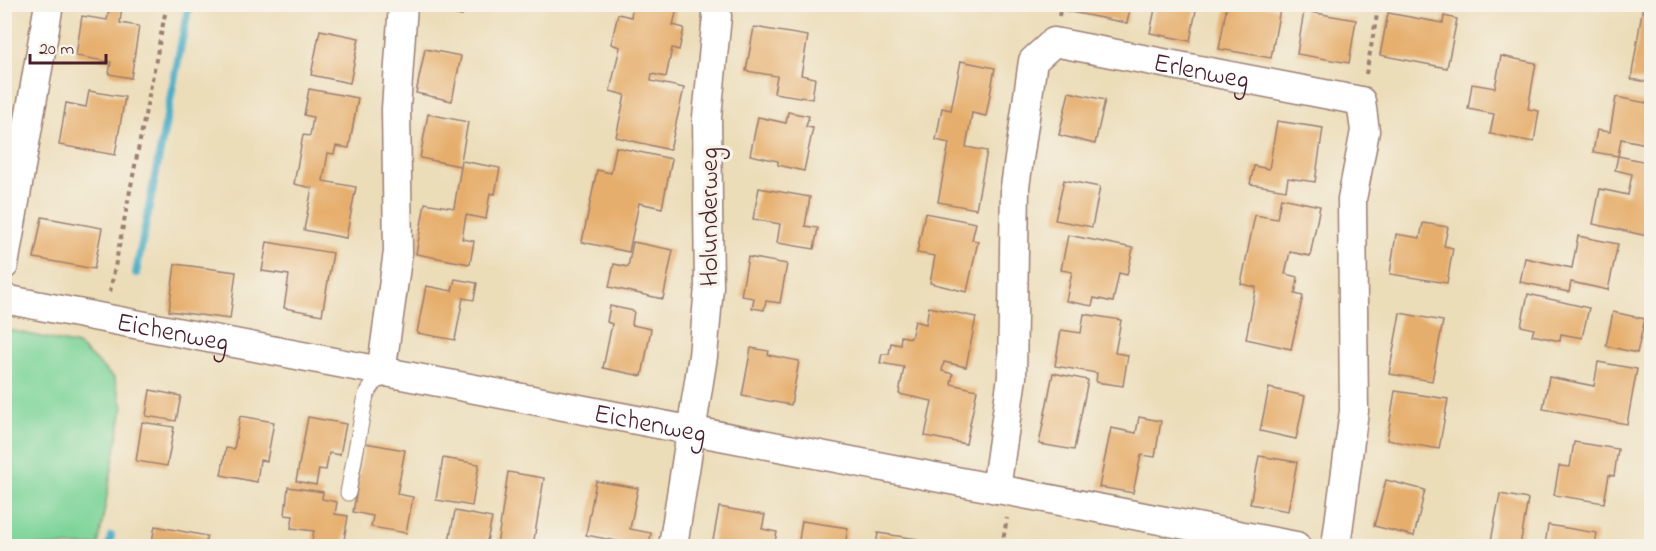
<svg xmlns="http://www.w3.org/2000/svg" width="1656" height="551" font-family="'Indie Flower',sans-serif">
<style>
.green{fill:#7bd499;stroke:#627a62;stroke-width:1.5}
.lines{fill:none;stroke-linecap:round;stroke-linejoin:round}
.stream{stroke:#49afc8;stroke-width:8}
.building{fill:#e6ae6c}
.service-casing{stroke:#9b7e72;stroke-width:17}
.minor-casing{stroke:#9b7e72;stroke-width:31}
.path{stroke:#9b7e72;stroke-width:4;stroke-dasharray:4.5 4.5;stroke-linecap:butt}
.service{stroke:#fff;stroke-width:15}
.minor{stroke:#fff;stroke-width:28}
.labels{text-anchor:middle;stroke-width:6;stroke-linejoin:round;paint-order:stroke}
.street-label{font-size:27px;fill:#4a1f2b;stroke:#f7f3e8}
</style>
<rect width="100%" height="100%" fill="#f7f3e8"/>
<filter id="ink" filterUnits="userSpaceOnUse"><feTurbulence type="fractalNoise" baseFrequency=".0167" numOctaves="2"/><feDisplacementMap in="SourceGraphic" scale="12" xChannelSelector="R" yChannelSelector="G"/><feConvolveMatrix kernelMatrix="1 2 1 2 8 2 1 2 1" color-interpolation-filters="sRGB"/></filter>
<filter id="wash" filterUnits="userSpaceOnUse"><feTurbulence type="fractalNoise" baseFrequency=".008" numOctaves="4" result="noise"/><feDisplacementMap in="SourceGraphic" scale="24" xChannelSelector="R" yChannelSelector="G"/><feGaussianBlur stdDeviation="1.35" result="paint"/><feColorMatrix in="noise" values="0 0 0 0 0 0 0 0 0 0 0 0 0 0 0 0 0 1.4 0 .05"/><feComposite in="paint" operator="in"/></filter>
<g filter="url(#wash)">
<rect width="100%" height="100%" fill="#ecddb9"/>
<path class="green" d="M5,329L78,345L114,378L123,407L98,546H5Z"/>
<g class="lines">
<path class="stream" d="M136,273L189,4
M109,546L111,536"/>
</g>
<g id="blocks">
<path class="building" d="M633,4L678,5L673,25L684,28L679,50L672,48L666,77L652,74L651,81L684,88L670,150L616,137L625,95L610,91L620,47L611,44L618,14L631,17Z
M1067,4H1131L1127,23L1066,11Z
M1156,4L1197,5L1190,41L1150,33Z
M1227,4H1257L1280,9L1271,58L1219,49Z
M110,5L122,6L120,23L139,26L131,78L109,74L111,62L76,56L82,16L107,20Z
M423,5H465L462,16L423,8Z
M1643,6L1652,7V83L1631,79Z
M1304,11L1356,20L1349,63L1297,54Z
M1388,13L1443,23L1444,16L1457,19L1447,68L1380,55Z
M754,27L808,36L801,75L815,78L812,99L774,93L777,76L746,71Z
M320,30L359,38L350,83L311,75Z
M425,49L461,56L452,101L416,93Z
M1501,56L1536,63L1528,109L1539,111L1534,142L1490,134L1494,114L1468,109L1472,84L1495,88Z
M961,61L995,68L986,116L972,113L966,147L987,151L976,209L938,202L949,143L936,140L942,108L951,110Z
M309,89L358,98L349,148L336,146L334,154L328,153L323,181L356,187L346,238L304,230L312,188L294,184L303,135L310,136L313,117L304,115Z
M89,91L125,97L115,155L59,145L66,103L86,107Z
M1069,92L1105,100L1095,144L1059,135Z
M1616,97L1652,104V145L1621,139L1618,156L1652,163V237L1593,224L1600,189L1628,195L1632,174L1615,170L1618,156L1593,152L1597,130L1610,132Z
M788,112L809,116L806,127L813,128L804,171L778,165V161L750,155L758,117L786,123Z
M428,114L468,122L460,166L420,158Z
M1277,121L1323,128L1315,182L1288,178L1286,190L1250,184L1254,166L1269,169Z
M616,147L672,159L662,208L639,203L629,252L582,242L597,170L611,173Z
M462,161L500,168L495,194L490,193L486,219L466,215L462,239L474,241L470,264L416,254L425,203L454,208Z
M1064,180L1100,187L1092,227L1055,220Z
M759,188L810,197L805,226L818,228L814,249L777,243L780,224L753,219Z
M1281,198L1320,206L1310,256L1290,252L1285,274L1298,277L1295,294L1303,296L1291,349L1246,339L1256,287L1241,284L1255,215L1277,219Z
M925,213L976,223L972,240L978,241L967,292L930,283L935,256L917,253Z
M42,217L102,228L94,269L34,258Z
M1423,223L1448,227L1444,246L1453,248L1447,283L1390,274L1396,234L1420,238Z
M1068,235L1133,248L1127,275L1119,273L1113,302L1094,298L1092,306L1066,301L1072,272L1061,270Z
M1578,236L1618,244L1608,290L1571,282L1569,292L1520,282L1525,258L1572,268Z
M267,242L333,253L322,315L284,308L289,275L262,271Z
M633,242L673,250L663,299L609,287L614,264L628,267Z
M748,257L787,264L780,303L766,301L764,310L752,308L754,298L741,296Z
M175,264L236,272L230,319L169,311Z
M455,279L477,283L474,300L463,298L455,340L417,333L426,286L452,291Z
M1528,294L1589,308L1582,338L1561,334L1560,341L1532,335L1534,329L1521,326Z
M610,306L634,311L632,325L651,329L642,376L603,368L612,324L607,322Z
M929,307L976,317L966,367L944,362L942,371L953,374L951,384L977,390L966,444L925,436L932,401L899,394L904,367L880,363L882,354H889L891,343L900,345L901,336L911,338L915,321L926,324Z
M1613,312L1645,319L1637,353L1606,346Z
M1400,313L1443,321L1432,381L1389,374Z
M1084,314L1121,320L1115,353L1128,355L1123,386L1096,382L1097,373L1055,366L1061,330L1081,333Z
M751,348L769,351L768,355L799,361L791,405L742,396Z
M1598,362L1637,369L1627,424L1543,409L1549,377L1594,386Z
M1053,373L1088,380L1074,450L1039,444Z
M1269,388L1305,396L1296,439L1260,431Z
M150,390L181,396L176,421L146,416Z
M1395,391L1448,399L1439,449L1387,440Z
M240,416L274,422L267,461L260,460L257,482L221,475L226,448L234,449Z
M308,417L346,424L340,455L329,453L326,470L319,469L316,485L296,481Z
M1139,417L1161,421L1155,457L1141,455L1133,493L1099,487L1111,428L1136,433Z
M142,422L174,427L167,466L136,461Z
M1574,442L1618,449L1614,476L1609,475L1604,503L1554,495L1559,466L1570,467Z
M365,443L405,450L397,494L413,497L406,533L371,527L373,516L353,512Z
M1259,456L1297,462L1288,511L1250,504Z
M443,458L479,464L472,506L436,500Z
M508,472L544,478L533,546H497Z
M1386,480L1425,490L1414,536L1374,526Z
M596,481L638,488L630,529L651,533L649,546H621L622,542L586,535Z
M288,487L323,492L322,499L337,502L335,514L348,516L343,546H311L314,531L291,528L293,516L285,515Z
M1500,494L1528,499L1520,546L1491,541Z
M719,507L765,515L762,529L777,532L774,546H712Z
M455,511L492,518L486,546L449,541Z
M802,521L848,528L845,546H798Z
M1548,525L1597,533L1595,546H1545Z
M155,526L207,536L205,546H151Z
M878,533L917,539L916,546H876Z"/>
</g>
</g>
<g filter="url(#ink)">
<use href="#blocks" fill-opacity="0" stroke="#9b7e72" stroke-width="1.5"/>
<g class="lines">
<g class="service-casing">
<path id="service" d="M348,493L366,395L381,373"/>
</g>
<g class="minor-casing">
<g id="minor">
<path d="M4,265L49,4"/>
<path id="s1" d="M4,299L1296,546"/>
<path d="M381,373L398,252L396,109L403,4"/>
<path id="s2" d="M996,489L1012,377L1015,187L1033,61L1054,42L1361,101L1365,131L1352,199L1354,411L1336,546"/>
<path d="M673,546L703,356L709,287L707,117L717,16L714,4"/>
</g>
</g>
<path class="path" d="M1059,16L1061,4
M1366,74L1379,4
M110,292L167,4
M1002,546L1007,518
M1645,546L1652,506"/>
<use href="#service" class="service"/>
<use href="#minor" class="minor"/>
</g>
</g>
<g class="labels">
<g class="street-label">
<text dy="9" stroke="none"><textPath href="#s2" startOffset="609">Erlenweg</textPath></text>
<text transform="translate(708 217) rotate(-90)" y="9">Holunderweg</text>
<text dy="9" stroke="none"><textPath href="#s1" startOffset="172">Eichenweg</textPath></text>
<text dy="9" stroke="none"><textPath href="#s1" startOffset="658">Eichenweg</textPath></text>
</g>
</g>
<rect width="1656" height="551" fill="none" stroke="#f7f3e8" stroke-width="24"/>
<path d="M30 54v9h76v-9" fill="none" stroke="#4a1f2b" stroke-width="3"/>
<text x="39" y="54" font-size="18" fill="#4a1f2b" stroke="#f7f3e8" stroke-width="4.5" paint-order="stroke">20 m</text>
</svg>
